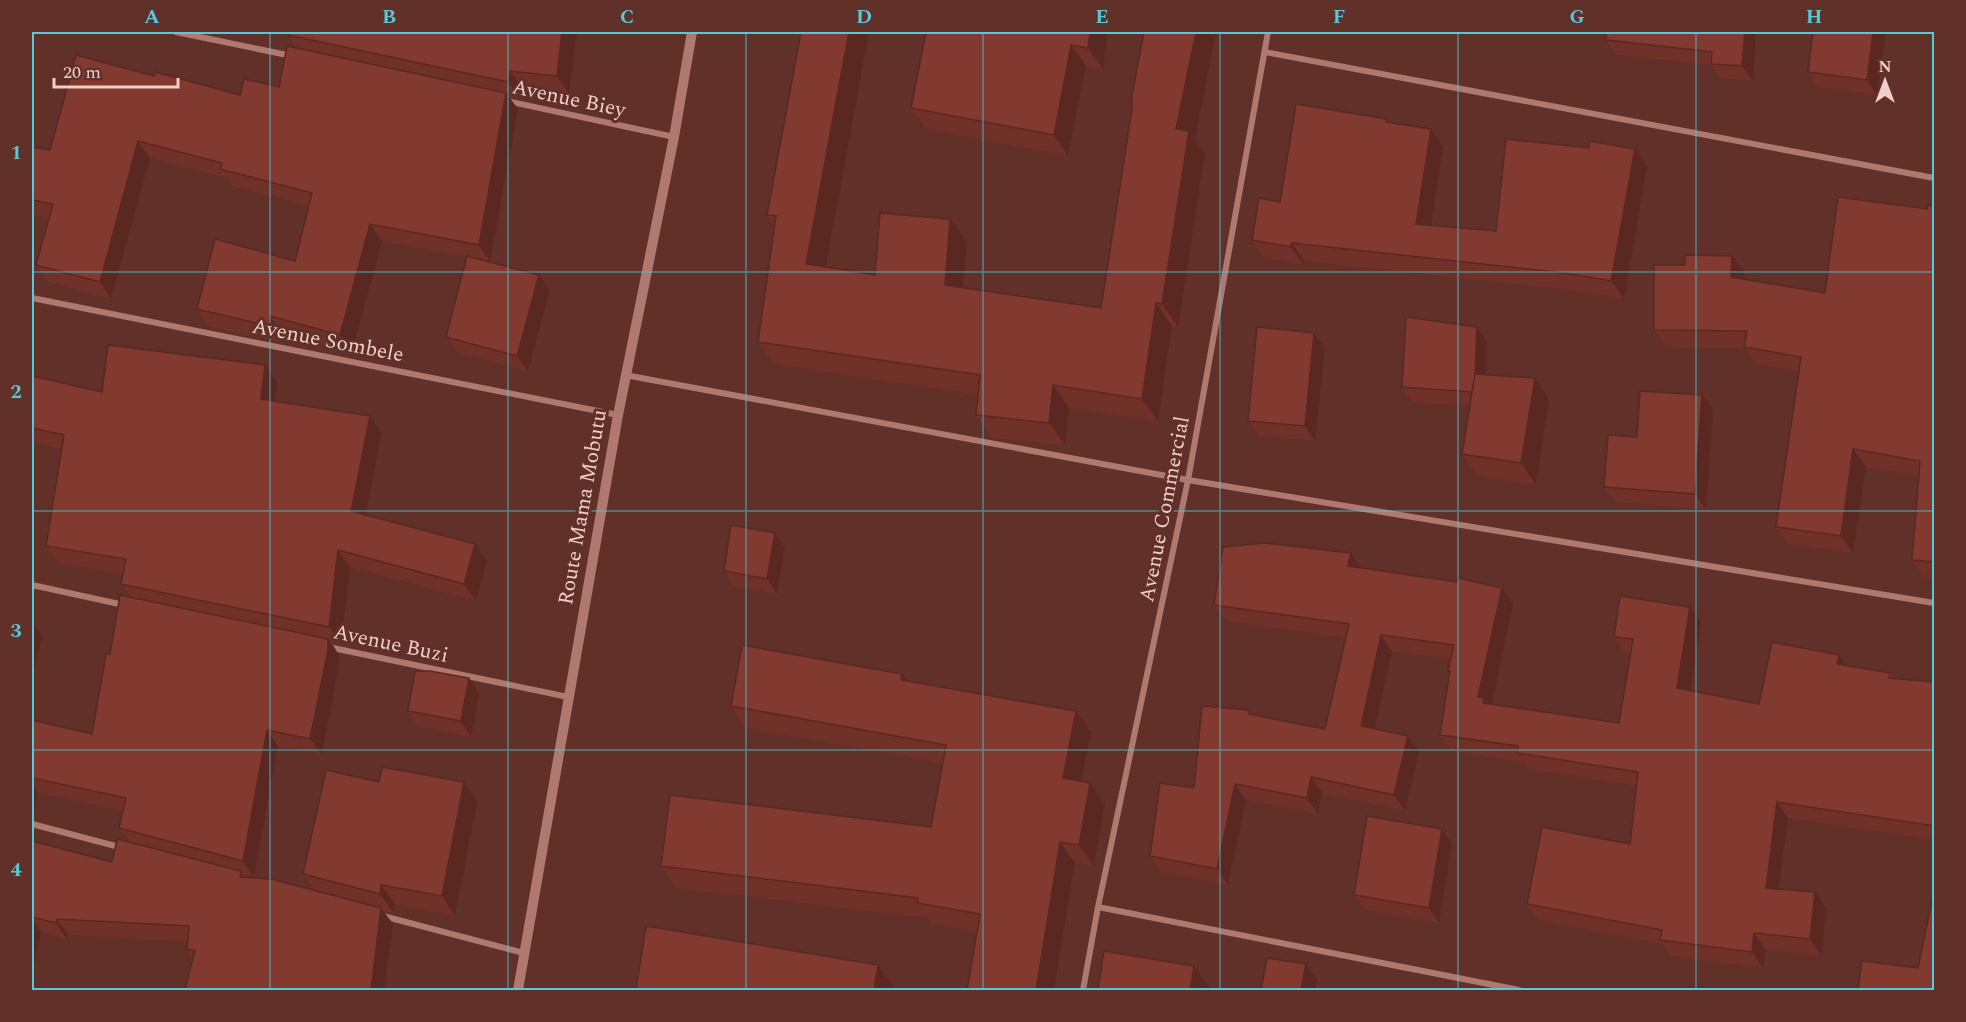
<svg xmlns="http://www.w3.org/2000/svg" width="1966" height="1022" font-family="Spectral,serif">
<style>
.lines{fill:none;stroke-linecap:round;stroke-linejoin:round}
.minor{stroke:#b0796f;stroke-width:6}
.tertiary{stroke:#b0796f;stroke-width:10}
.wall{fill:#703128}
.shaded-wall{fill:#5b2821}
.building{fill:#82392f;stroke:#5b2821;stroke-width:1.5}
.grid{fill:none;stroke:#54cadd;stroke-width:1.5;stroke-opacity:0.55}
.labels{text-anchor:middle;stroke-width:6;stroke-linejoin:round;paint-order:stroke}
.street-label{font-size:21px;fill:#eecfc9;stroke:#603029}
.neatline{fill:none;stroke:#54cadd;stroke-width:2}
.grid-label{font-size:20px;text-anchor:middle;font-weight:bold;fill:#54cadd}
</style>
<rect width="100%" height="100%" fill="#603029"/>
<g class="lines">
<path class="minor" d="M176,32L292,56
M1265,52L1934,178
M507,101L674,137
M32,298L618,415
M625,375L1188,480L1934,603
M32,585L124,605
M328,647L568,697
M32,824L123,848
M1098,907L1519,990
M383,916L524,953
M1083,990L1098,907L1188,480L1268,32"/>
<path class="tertiary" d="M518,990L618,415L674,137L692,32"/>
</g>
<path class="wall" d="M577,32L569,94L522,88L520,99L509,97L518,109L490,262L483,260L539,275L550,290L528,371L457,352L446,337L467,257L382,241L352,352L282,333L281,342L208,326L197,309L295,261L309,206L232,186L227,178L150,158L111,299L48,282L36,265L49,218L32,215V147L50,150L154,76L240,95L279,87L297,49L288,35Z
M869,32L825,267L875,275L967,242L963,288L1101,308L1144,32H1216L1195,140L1205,154L1178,327L1172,326L1158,421L1069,408L1065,445L992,438L976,415L978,395L774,364L758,342L775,225L767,215Z
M926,32H1108L1103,69L1086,66L1068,156L926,129L911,108Z
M1756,32L1753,81L1721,78L1712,65L1616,55L1606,40Z
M1813,32H1886L1877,95L1818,87L1808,72Z
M1390,123L1443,147L1432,226L1496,231L1647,167L1624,299L1578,291L1304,261V265L1264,258L1252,240Z
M1935,206V578L1924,577L1912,560L1919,476L1866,467L1853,553L1788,544L1776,527L1799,372L1756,364L1745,348L1666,347L1654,330L1685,265L1732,256L1744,273V279L1825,293L1927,209Z
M1314,333L1325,348L1315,441L1259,436L1248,421Z
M1487,342L1486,374L1549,399L1536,485L1477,476L1462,454L1470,406L1412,402L1402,387Z
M32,376L102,392L277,382L274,401L370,416L382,433L365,514L475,544L487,561L476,601L350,567L341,644L331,642L339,655V666L322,755L278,746L254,877L243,874L245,877L314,890L303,874L379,782H464L477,802L455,916L395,904L394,913L383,911L393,924L384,990H185L193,959L187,950L188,942L68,935L67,939L41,932L32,973V841L112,862L129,842L119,828L123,811L38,793L32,819V720L92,734L110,654L131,597L121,584L123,574L58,563L46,546L62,449L32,442Z
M1713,410L1706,509L1615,502L1604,487Z
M785,548L777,594L734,586L724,571Z
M1351,553L1361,568L1502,588L1513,604L1492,704L1619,723L1630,654L1625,653L1614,637L1690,607L1701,623L1690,691L1759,704L1839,655L1847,666L1890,673L1894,678L1935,682V840L1788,818L1779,889L1815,892L1826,908L1822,956L1765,949L1763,968L1671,956L1663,944L1538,920L1527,904L1630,844L1637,786L1528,769L1523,762L1451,751L1440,735L1449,673L1448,671L1451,659L1392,651L1375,729L1419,752L1405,811L1322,793L1318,814L1246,800L1228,885L1161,872L1150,856L1194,788L1249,710L1253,715L1325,729L1346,638L1226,621L1214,605Z
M902,674L907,681L1076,711L1091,732L1081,781L1090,783L1105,804L1094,866L1075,863L977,932L932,924L928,918L676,888L661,866L931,827L943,763L745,728L731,706Z
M479,693L471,737L418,726L408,711Z
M1452,844L1439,923L1365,910L1354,895Z"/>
<path class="shaded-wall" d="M562,32H577L569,94L557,76Z
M849,32H869L822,287L806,264Z
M1090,32H1108L1103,69L1088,48Z
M1196,32H1216L1195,140L1205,154L1178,327L1162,304L1176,129Z
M1745,32H1756L1753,81L1742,66Z
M1873,32H1886L1877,95L1867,80Z
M1071,45L1086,66L1068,156L1054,135Z
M510,71L522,88L520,99L508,82Z
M506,93L518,109L490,262L479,245Z
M1431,129L1443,147L1429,242L1416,224Z
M138,141L150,158L111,299L100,282Z
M1635,149L1647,167L1624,299L1611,281Z
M950,219L967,242L961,308L945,285Z
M370,224L382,241L352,352L340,335Z
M1292,243L1304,261V265L1291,247Z
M1732,256L1744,273V294L1731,277Z
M539,275L550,290L528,371L517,356Z
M1156,303L1172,326L1158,421L1142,399Z
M270,316L282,333L281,342L269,326Z
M1477,327L1487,342L1485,407L1474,392Z
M1314,333L1325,348L1315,441L1305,426Z
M265,365L277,382L273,416L261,399Z
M1535,378L1549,399L1536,485L1521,463Z
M1053,385L1069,408L1065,445L1049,423Z
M1702,395L1713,410L1706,509L1695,494Z
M370,416L382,433L363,528L351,511Z
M1853,449L1866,467L1853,553L1841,536Z
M775,533L785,548L777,594L767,579Z
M475,544L487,561L476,601L464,584Z
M338,550L350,567L341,644L329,627Z
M1351,553L1362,569L1348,566Z
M1502,588L1513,604L1491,708L1494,719L1478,697Z
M1690,607L1701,623L1688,704L1677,688Z
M32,621L42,636L32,678Z
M1381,635L1392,651L1372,742L1361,726Z
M328,639L339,655V666L322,755L310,739Z
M1839,655L1851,671L1837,664Z
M902,674L917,695L901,680Z
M469,678L479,693L471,737L461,721Z
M1076,711L1091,732L1078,799L1063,778Z
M267,730L278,746L254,877L243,861Z
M1408,736L1419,752L1405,811L1394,795Z
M1311,777L1322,793L1318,814L1307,798Z
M464,782L477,802L455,916L442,896Z
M32,783L38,793L32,819Z
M1090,783L1105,804L1094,866L1079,845Z
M1235,784L1246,800L1228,885L1217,869Z
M1777,802L1788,818L1777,904L1766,888Z
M1442,829L1452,844L1439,923L1429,908Z
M1060,842L1075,863L1054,990H1036Z
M381,885L395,904L394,913L380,894Z
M1815,892L1826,908L1822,956L1810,939Z
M381,908L393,924L384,990H371Z
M32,918L41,932L32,973Z
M57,919L68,935L67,939L56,923Z
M1754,933L1765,949L1763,968L1752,952Z
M1306,964L1317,980L1315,990H1301Z
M878,965L893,986L892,990H874Z
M1194,966L1209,987V990H1190Z"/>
<path class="building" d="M289,32H562L557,76L510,71L508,82L288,35Z
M801,32H849L806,264L875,275L880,213L950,219L945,285L1101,308L1132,109V95L1144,32H1196L1176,129L1189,131L1162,304L1156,303L1142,399L1053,385L1049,423L976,415L980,375L758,342L776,216L767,215Z
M926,32H1090L1088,48L1071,45L1054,135L911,108Z
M1606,32H1745L1742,66L1711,64L1712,52L1606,40Z
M1813,32H1873L1867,80L1808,72Z
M287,46L506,93L479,245L370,224L340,335L270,316L269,326L197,309L215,239L295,261L312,193L220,169L222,163L138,141L100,282L36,265L53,204L32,200V147L50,150L76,55L154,76L155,72L240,95L244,79L279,87Z
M1296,104L1387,119L1386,122L1431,129L1416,224L1496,231L1506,139L1589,148L1590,141L1635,149L1611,281L1565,273L1292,243L1291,247L1252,240L1259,198L1280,202Z
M1838,197L1927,209L1928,205L1935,206V562L1912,560L1920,461L1853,449L1841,536L1776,527L1801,357L1744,347L1747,331L1654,330V265H1685V255L1732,256L1731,277L1825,293Z
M467,256L539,275L517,356L446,337Z
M1406,317L1477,327L1475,374L1472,392L1402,387Z
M1257,327L1314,333L1305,426L1248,421Z
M108,345L265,365L261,399L370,416L351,511L475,544L464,584L338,550L329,627L121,584L126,559L46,546L64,435L32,428V376L102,392Z
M1475,374L1535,378L1521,463L1462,454Z
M1640,391L1702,395L1695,494L1604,487L1608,435L1637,437Z
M731,525L775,533L767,579L724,571Z
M1265,543L1351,553L1348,566L1457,582L1458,578L1502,588L1478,697L1484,698L1483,703L1619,723L1633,639L1614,637L1620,596L1690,607L1677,688L1759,704L1772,642L1839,655L1837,664L1890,673L1889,678L1935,682V826L1777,802L1766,888L1815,892L1810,939L1754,933L1752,952L1660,940L1662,930L1527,904L1542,827L1630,844L1638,772L1517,753L1518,746L1440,735L1450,671H1448L1454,645L1381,635L1361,726L1408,736L1394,795L1311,777L1307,798L1235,784L1217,869L1150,856L1160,783L1194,788L1202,706L1249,710V714L1325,729L1349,624L1214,605L1223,547Z
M120,595L328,639V650L310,739L267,730L243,861L119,828L126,798L32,778V720L92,734L106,654H110Z
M742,645L902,674L901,680L1076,711L1063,778L1090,783L1079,845L1060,842L1036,990H967L980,914L917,903L918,898L661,866L670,795L931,827L946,745L731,706Z
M415,671H430L469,678L461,721L408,711Z
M382,767L464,782L442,896L381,885L380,894L303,874L326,770L379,782Z
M1367,816L1442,829L1429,908L1354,895Z
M117,839L241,871L240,877L271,879L381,908L371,990H185L195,950H187L189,926L57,919L56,923L32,917V841L112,862Z
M1935,886V990H1858L1862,961L1918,968Z
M646,926L878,965L874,990H636Z
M1104,951L1194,966L1190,990H1098Z
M1267,958L1306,964L1301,990H1261Z"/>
<path class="grid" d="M270,32V990M508,32V990M746,32V990M983,32V990M1220,32V990M1458,32V990M1696,32V990M32,272H1934M32,511H1934M32,750H1934"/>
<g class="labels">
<g class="street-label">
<text transform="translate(569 98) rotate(12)" y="7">Avenue Biey</text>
<text transform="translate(328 340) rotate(11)" y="7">Avenue Sombele</text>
<text transform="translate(582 507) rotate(-80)" y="7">Route Mama Mobutu</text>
<text transform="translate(1164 509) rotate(-79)" y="7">Avenue Commercial</text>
<text transform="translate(391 643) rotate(12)" y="7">Avenue Buzi</text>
</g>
</g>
<rect width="1966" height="1022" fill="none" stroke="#603029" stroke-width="66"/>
<g transform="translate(1885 81)" stroke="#603029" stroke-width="4.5" paint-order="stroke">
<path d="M0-4.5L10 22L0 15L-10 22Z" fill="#eecfc9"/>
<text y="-9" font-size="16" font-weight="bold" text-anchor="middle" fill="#eecfc9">N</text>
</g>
<path d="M54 78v9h124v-9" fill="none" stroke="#eecfc9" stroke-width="3"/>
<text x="63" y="78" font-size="18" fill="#eecfc9" stroke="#603029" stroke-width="4.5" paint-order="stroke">20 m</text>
<rect x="33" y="33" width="1900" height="956" class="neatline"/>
<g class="grid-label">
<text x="152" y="23">A</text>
<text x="389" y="23">B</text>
<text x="627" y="23">C</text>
<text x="864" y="23">D</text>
<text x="1102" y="23">E</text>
<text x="1339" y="23">F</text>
<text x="1577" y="23">G</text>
<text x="1814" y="23">H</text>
<text x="16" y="159">1</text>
<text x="16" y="398">2</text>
<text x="16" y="637">3</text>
<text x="16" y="876">4</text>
</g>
</svg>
